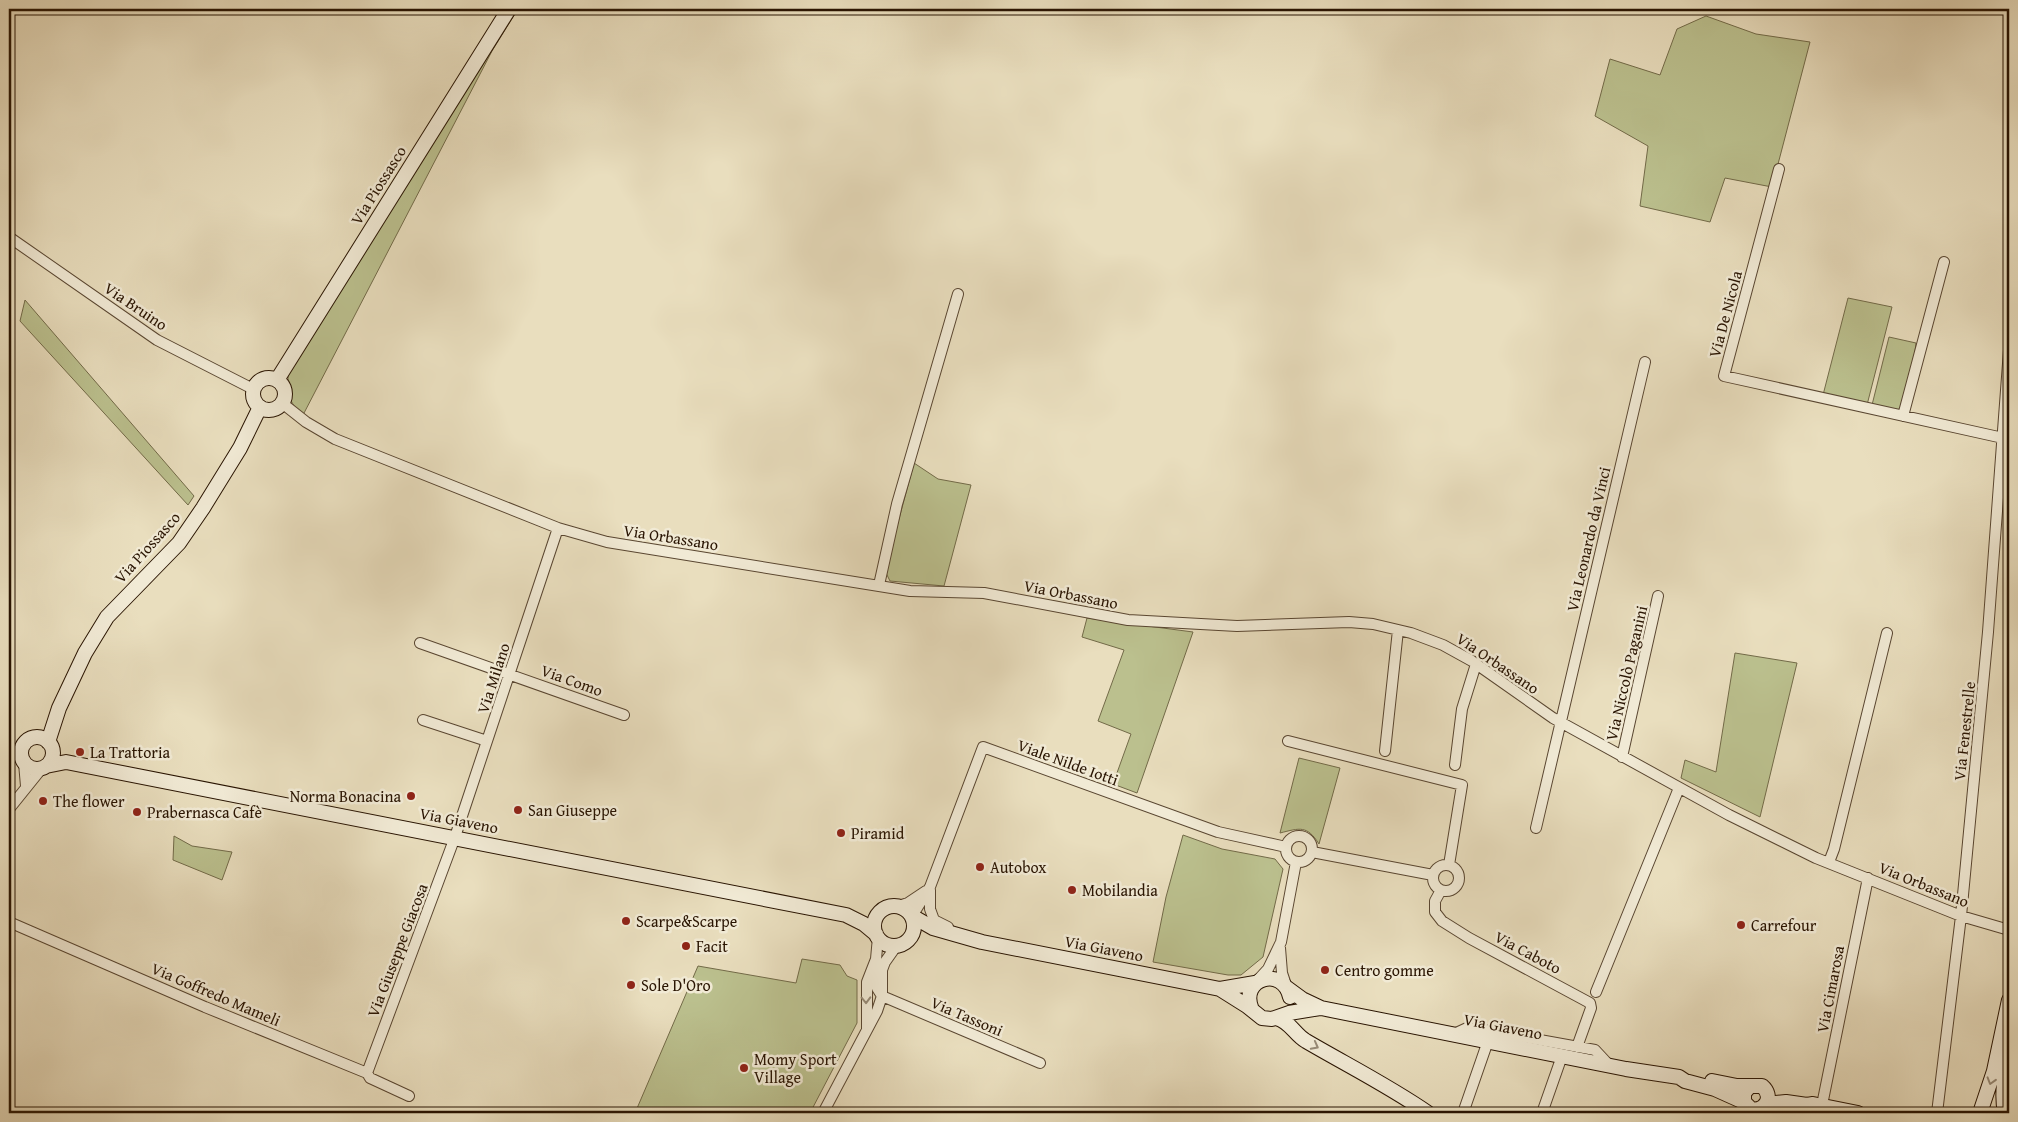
<svg xmlns="http://www.w3.org/2000/svg" width="2018" height="1122" font-family="'Gentium Book Plus',serif">
<style>
.green{fill:#bbc08e;stroke:#726a48}
.lines{fill:none;stroke-linecap:round;stroke-linejoin:round}
.street-casing{stroke:#594631;stroke-width:12}
.secondary-casing{stroke:#291402;stroke-width:16}
.street{stroke:#f1ead5;stroke-width:10}
.secondary{stroke:#f1ead5;stroke-width:14}
.oneway{stroke:#978a76}
.poi-dot{fill:#8f2418;stroke:#f1ead5;stroke-width:2}
.labels{text-anchor:middle;stroke-width:5;stroke-linejoin:round;paint-order:stroke}
.street-label{font-size:16px;fill:#291402;stroke:#f1ead5}
.poi-label{font-size:16px;fill:#291402;stroke:#f1ead5;text-anchor:start}
</style>
<rect width="100%" height="100%" fill="#e9debe"/>
<filter id="stains"><feTurbulence type="fractalNoise" baseFrequency=".004" numOctaves="4"/><feColorMatrix values="0 0 0 0 .2 0 0 0 0 .09 0 0 0 0 .02 0 0 0 .5 -.17"/></filter>
<radialGradient id="worn" r=".72"><stop offset=".6" stop-color="#630" stop-opacity="0"/><stop offset="1" stop-color="#630" stop-opacity=".3"/></radialGradient>
<path class="green" d="M514,9H518L492,51L303,415C287,401 289,395 288,375Z
M1706,16L1756,34L1810,42L1772,187L1725,178L1710,222L1640,206L1648,146L1595,116L1610,59L1660,75L1677,29Z
M1848,298L1892,307L1867,405L1823,395Z
M25,300L194,496L188,505L20,321Z
M1889,337L1916,343C1914,367 1904,388 1901,411L1872,405Z
M914,463L938,479L971,485L944,586L890,581L885,571Z
M1087,618L1193,632L1137,793L1113,784L1131,734L1098,721L1124,650L1082,637Z
M1735,653L1797,663L1760,817L1681,778L1685,760L1716,772Z
M1299,758L1340,768L1319,844C1307,825 1300,828 1280,833Z
M1183,835L1222,849L1275,859L1283,869L1263,957L1241,975H1228L1153,962L1166,897Z
M174,836L192,846L232,852L222,880L173,860Z
M802,959L840,965L847,976L857,980V1023L810,1113H635L698,966L796,983Z"/>
<g class="lines">
<g class="street-casing">
<path id="street" d="M1779,169L1724,376L2003,438
M9,237L157,340L253,389
M282,403L306,422L335,439L558,528L607,542L910,591L984,593L1128,620L1237,626L1349,622L1373,624L1411,633L1443,645L1472,661L1553,718L1729,815L1816,858L1961,916L2009,930
M1903,416L1944,262
M879,585L897,504L958,294
M420,643L624,715
M423,720L487,741
M1288,741L1462,785L1449,865
M1385,751L1398,630
M1622,757L1658,596
M24,763L26,786
M1455,765L1462,709L1476,664
M9,809L42,768
M1536,828L1645,362
M1286 849a13 13 0 1 1 26 0a13 13 0 1 1-26 0Z
M1312,852L1433,875
M1829,862L1834,849L1887,633
M1433 878a13 13 0 1 1 26 0a13 13 0 1 1-26 0Z
M930,890V909L934,920L948,927
M1441,890L1435,901V912L1442,921L1469,938L1590,1003L1591,1008L1577,1047
M898,906L908,903L926,891
M912,916L930,887L983,747L1218,832L1286,847
M9,922L205,1007L367,1073L370,1078L409,1096
M1280,948L1282,973L1287,988
M874,966L877,988L882,996L1040,1063
M1256,982L1268,969L1281,942L1296,862
M1596,992L1679,788
M867,1029V982L876,959L878,937
M1454,1034L1467,1028L1479,1029L1595,1050L1609,1065
M367,1073L455,837L558,528
M1822,1105L1868,878
M823,1113L877,1011L882,996V970L885,962L897,945
M1463,1113L1488,1041
M1542,1113L1562,1056
M1740,1113L1745,1104
M1937,1113L1961,916L1988,632L2009,350"/>
</g>
<g class="secondary-casing">
<path id="secondary" d="M253 394a16 16 0 1 1 32 0a16 16 0 1 1-32 0Z
M277,380L509,9
M21 753a16 16 0 1 1 32 0a16 16 0 1 1-32 0Z
M48,742L59,708L85,653L107,617L179,543L203,508L240,448L260,407
M46,766L66,762L846,915L864,924L876,934
M874 926a20 20 0 1 1 40 0a20 20 0 1 1-40 0Z
M912,916L933,928L982,942L1220,989L1255,983
M1287,988L1302,999L1321,1008L1626,1069L1679,1077L1685,1081L1715,1089L1744,1102
M1220,989L1247,1006L1262,1018L1272,1019L1289,1013L1320,1008
M1252,1010C1238,978 1283,965 1290,997
M1276,1018C1289,1020 1295,1035 1306,1041C1347,1065 1389,1086 1428,1113
M1712,1081L1737,1086H1762C1774,1096 1766,1112 1751,1109L1744,1102V1093L1750,1086
M1766,1104L1786,1102L1807,1105L1813,1104L1858,1113
M1980,1113L1994,1071L2009,1000
M2005,1113C2001,1093 2005,1074 2009,1054"/>
</g>
<use href="#street" class="street"/>
<use href="#secondary" class="secondary"/>
</g>
<defs><path id="oneway-chevron" d="M-2-3.5L2.5 0L-2 3.5" fill="none" stroke-width="1.6" stroke-linecap="round" stroke-linejoin="round" transform="scale(1.25)"/></defs>
<g class="oneway">
<use href="#oneway-chevron" transform="translate(866 1000) rotate(89)"/>
<use href="#oneway-chevron" transform="translate(1315 1046) rotate(28)"/>
<use href="#oneway-chevron" transform="translate(1991 1081) rotate(107)"/>
</g>
<g class="poi-dot">
<circle cx="80" cy="752" r="5"/>
<circle cx="411" cy="796" r="5"/>
<circle cx="43" cy="801" r="5"/>
<circle cx="518" cy="810" r="5"/>
<circle cx="137" cy="812" r="5"/>
<circle cx="841" cy="833" r="5"/>
<circle cx="980" cy="867" r="5"/>
<circle cx="1072" cy="890" r="5"/>
<circle cx="626" cy="921" r="5"/>
<circle cx="1741" cy="925" r="5"/>
<circle cx="686" cy="946" r="5"/>
<circle cx="1325" cy="970" r="5"/>
<circle cx="631" cy="985" r="5"/>
<circle cx="744" cy="1068" r="5"/>
</g>
<g class="labels">
<g class="street-label">
<text transform="translate(378 185) rotate(-58)" y="6">Via Piossasco</text>
<text transform="translate(136 306) rotate(34)" y="6">Via Bruino</text>
<text transform="translate(1725 314) rotate(-75)" y="6">Via De Nicola</text>
<text transform="translate(671 537) rotate(9)" y="6">Via Orbassano</text>
<text transform="translate(1588 539) rotate(-77)" y="6">Via Leonardo da Vinci</text>
<text transform="translate(147 547) rotate(-48)" y="6">Via Piossasco</text>
<text transform="translate(1071 594) rotate(11)" y="6">Via Orbassano</text>
<text transform="translate(1498 663) rotate(34)" y="6">Via Orbassano</text>
<text transform="translate(1626 673) rotate(-77)" y="6">Via Niccolò Paganini</text>
<text transform="translate(493 678) rotate(-72)" y="6">Via Milano</text>
<text transform="translate(572 680) rotate(20)" y="6">Via Como</text>
<text transform="translate(1964 731) rotate(-84)" y="6">Via Fenestrelle</text>
<text transform="translate(1068 762) rotate(20)" y="6">Viale Nilde Iotti</text>
<text transform="translate(459 820) rotate(11)" y="6">Via Giaveno</text>
<text transform="translate(1924 884) rotate(22)" y="6">Via Orbassano</text>
<text transform="translate(1104 948) rotate(11)" y="6">Via Giaveno</text>
<text transform="translate(397 950) rotate(-69)" y="6">Via Giuseppe Giacosa</text>
<text transform="translate(1528 952) rotate(28)" y="6">Via Caboto</text>
<text transform="translate(1830 989) rotate(-79)" y="6">Via Cimarosa</text>
<text transform="translate(216 994) rotate(23)" y="6">Via Goffredo Mameli</text>
<text transform="translate(967 1016) rotate(23)" y="6">Via Tassoni</text>
<text transform="translate(1503 1026) rotate(11)" y="6">Via Giaveno</text>
</g>
<g class="poi-label">
<text x="90" y="758">La Trattoria</text>
<text x="401" y="802" text-anchor="end">Norma Bonacina</text>
<text x="53" y="807">The flower</text>
<text x="528" y="816">San Giuseppe</text>
<text x="147" y="818">Prabernasca Cafè</text>
<text x="851" y="839">Piramid</text>
<text x="990" y="873">Autobox</text>
<text x="1082" y="896">Mobilandia</text>
<text x="636" y="927">Scarpe&amp;Scarpe</text>
<text x="1751" y="931">Carrefour</text>
<text x="696" y="952">Facit</text>
<text x="1335" y="976">Centro gomme</text>
<text x="641" y="991">Sole D'Oro</text>
<text x="754" y="1065">Momy Sport<tspan x="754" dy="18">Village</tspan></text>
</g>
</g>
<rect width="2018" height="1122" fill="none" stroke="#e9debe" stroke-width="30"/>
<rect x="10" y="10" width="1998" height="1102" fill="none" stroke="#291402" stroke-width="2.5"/>
<rect x="15" y="15" width="1988" height="1092" fill="none" stroke="#291402"/>
<rect width="100%" height="100%" filter="url(#stains)"/>
<rect width="100%" height="100%" fill="url(#worn)"/>
</svg>
